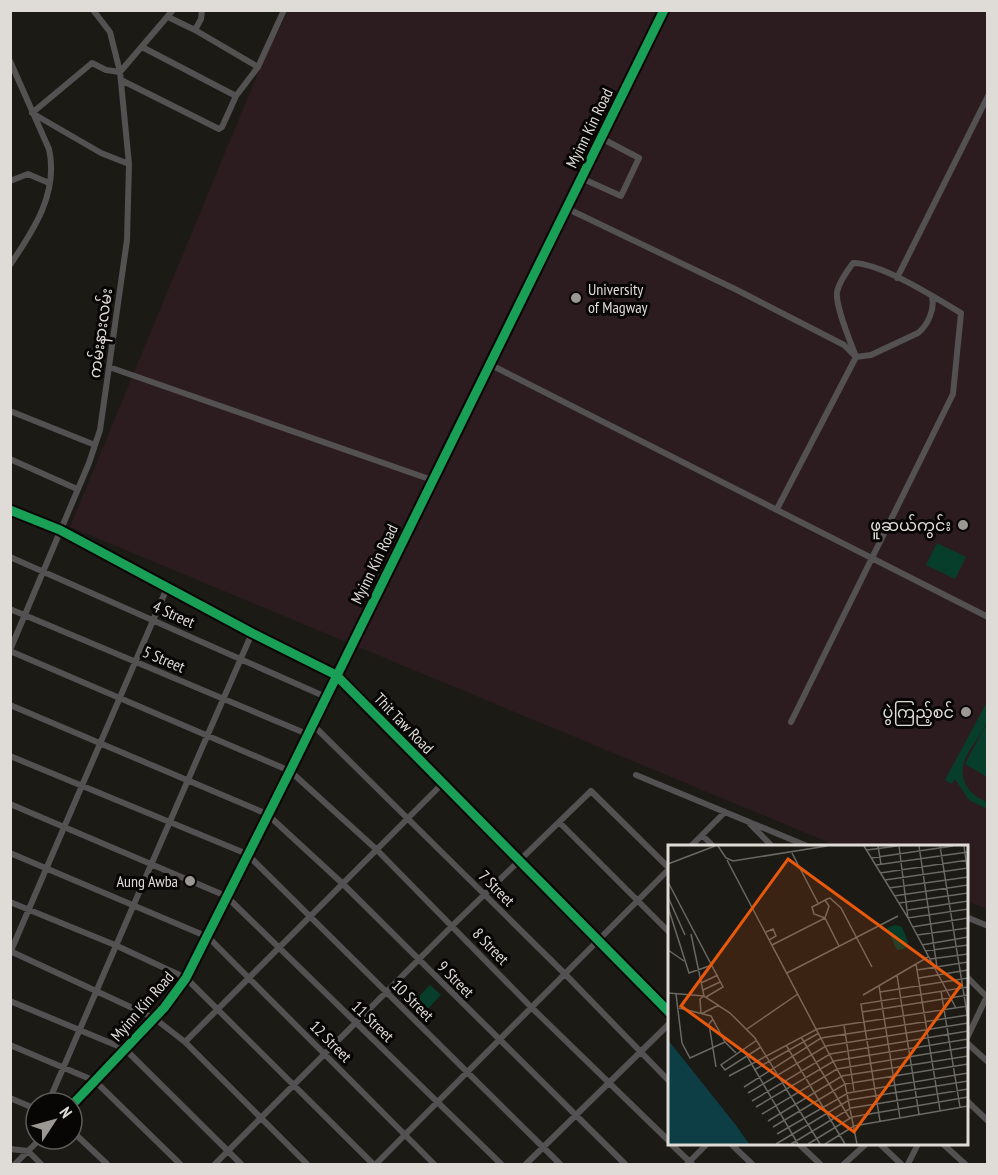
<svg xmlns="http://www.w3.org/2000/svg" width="998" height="1175" font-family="'PT Sans Narrow','Noto Sans Myanmar',sans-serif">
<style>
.education{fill:#2c1c20}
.garden{fill:#073e2b}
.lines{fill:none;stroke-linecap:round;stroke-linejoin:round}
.minor{stroke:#535151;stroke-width:6}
.cycleway-casing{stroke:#070604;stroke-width:13}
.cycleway{stroke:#1a9f57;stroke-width:9}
.poi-dot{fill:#9b9893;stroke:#070604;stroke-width:2}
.labels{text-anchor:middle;stroke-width:6;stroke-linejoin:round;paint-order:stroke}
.street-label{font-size:16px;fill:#dfdcd7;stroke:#070604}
.poi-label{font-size:16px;fill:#dfdcd7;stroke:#070604;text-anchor:end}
.inset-road{fill:none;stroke:#6a6863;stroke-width:1.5}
.view{fill:#e8590c;fill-opacity:0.15;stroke:#e8590c;stroke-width:3}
.inset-edge{fill:none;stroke:#dfdcd7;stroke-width:3}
</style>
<rect width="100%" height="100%" fill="#1c1a15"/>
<path class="education" d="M288,11H987V909L967,901L966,846H837L70,527L260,68Z"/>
<path class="garden" d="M937,543L966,557L955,579L926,565Z
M987,702C987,706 988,712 988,716C984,740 952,758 966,785C971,794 978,798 987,802V809L969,800L955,779L951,784L945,780Z
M987,723L988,777H987L965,764Z
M430,985L441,995L420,1017L409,1007Z"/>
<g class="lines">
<path class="minor" d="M168,17L195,30L258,67
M195,30L201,19L202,10
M142,47L236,96
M10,61L49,149C59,193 33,231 10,265
M121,80L219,129L222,127L236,96L258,67L284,10
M129,164L101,153L32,113L92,63L106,70L120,72L173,10
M581,178L621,196L639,158L601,138
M10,181L28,174L49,183
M566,208L737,290L844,345L856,357L777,509
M897,278L988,96
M489,364L988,617
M109,367L432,480
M10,411L95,445
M10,459L77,489
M10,510L60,530L252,633L336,675L670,1013
M10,557L326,697
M10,609L307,734L312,724L565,974L670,1082
M10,650L89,463L100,430L127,240L129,164L120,72L110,32L93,10
M10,651L290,771L376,849L531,1007L670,1142
M10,705L267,814L343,884L625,1164
M791,722L953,394L961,313C936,298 881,263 853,263C847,271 839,282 837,292C835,306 851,343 856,357L871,355L918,333C928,325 935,309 932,297
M10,756L247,854L560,1164
M636,775L807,846
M10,804L226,896L501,1164
M559,822L670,933
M749,823L772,846
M702,835L713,846
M691,846L725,812
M10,853L208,937L434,1164
M10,902L115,945L186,978L373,1164
M966,917L988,926
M10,951L154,1018L185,1042L307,1164
M10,953L167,588
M966,976L987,997
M10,1001L125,1049L241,1164
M966,1040L988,994
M185,1042L442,784
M966,1042L988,1062
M10,1045L95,1081L180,1164
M10,1098L36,1109
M966,1100L988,1121
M48,1103C116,946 183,790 252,633
M72,1105L164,1008L186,978L290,771L664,10
M72,1131L107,1164
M671,1144L692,1164
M731,1144L752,1164
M799,1144L820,1164
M880,1144L901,1164
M943,1144L965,1164
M10,1149L28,1151L41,1164
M15,1164L40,1139
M215,1164L452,926L591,791L670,869
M376,1164L670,868
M526,1164L670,1023
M687,1164L707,1144
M844,1164L866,1144
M908,1164L918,1144"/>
<g class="cycleway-casing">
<path id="cycleway" d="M10,510L60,530L252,633L336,675L670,1013
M72,1105L164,1008L186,978L290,771L664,10"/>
</g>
<use href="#cycleway" class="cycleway"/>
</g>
<g class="poi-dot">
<circle cx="576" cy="298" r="6"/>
<circle cx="963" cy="525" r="6"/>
<circle cx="966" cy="712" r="6"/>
<circle cx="190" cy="881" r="6"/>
</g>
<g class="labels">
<g class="street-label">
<text transform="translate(589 128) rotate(-64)" y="6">Myinn Kin Road</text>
<text transform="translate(100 333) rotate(-82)" y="6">ကမ်းနားလမ်း</text>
<text transform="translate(374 564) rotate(-64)" y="6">Myinn Kin Road</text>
<text transform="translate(174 614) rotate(24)" y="6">4 Street</text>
<text transform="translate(164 659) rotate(23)" y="6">5 Street</text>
<text transform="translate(404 723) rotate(46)" y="6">Thit Taw Road</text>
<text transform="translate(497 888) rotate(45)" y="6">7 Street</text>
<text transform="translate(491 946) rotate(46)" y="6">8 Street</text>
<text transform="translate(456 979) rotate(45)" y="6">9 Street</text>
<text transform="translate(413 1000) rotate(45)" y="6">10 Street</text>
<text transform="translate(142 1006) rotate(-49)" y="6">Myinn Kin Road</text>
<text transform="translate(373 1021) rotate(44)" y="6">11 Street</text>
<text transform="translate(331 1041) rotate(45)" y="6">12 Street</text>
</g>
<g class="poi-label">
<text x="588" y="295" text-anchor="start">University<tspan x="588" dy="18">of Magway</tspan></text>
<text x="951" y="531">ဖူဆယ်ကွင်း</text>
<text x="954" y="718">ပွဲကြည့်စင်</text>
<text x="178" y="887">Aung Awba</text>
</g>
</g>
<g transform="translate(668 845)">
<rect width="300" height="300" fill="#1c1a15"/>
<path d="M227,80L234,82L240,97L238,103L229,105L219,83Z" fill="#073e2b"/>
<path d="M0,195L67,279L81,299H0Z" fill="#0d3d45"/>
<path class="inset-road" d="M50,1L58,13L65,16L159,1M196,1L240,73L300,64M210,1L213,19M231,1L240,73L288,163M251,1L269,122M272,1L300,175M296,1L300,30M199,5L229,1M124,8L150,58M203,13L285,1M59,15L177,239L189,299M0,19L47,1M208,20L300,7M212,28L300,15M217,35L300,23M0,37L55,142L38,152M221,43L300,32M226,51L300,40M0,52L17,90M157,55L161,61L157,73L146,69L144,62L150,59L159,54L162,53L173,63L204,122M231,58L300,48M0,62L21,128L44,120M240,65L300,56M244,82L300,73M98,87L105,84L108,91L101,95M23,89L36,151L32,154L33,169L51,160M249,90L300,83M104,100L157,73L171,101M254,100L300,92M0,105L16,116M257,106L300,100M262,114L300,109M248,119L272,265M249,125L300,117M119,128L230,71M229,130L251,269M251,133L300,125M33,138L50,130M211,141L232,273M35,145L52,137M273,146L292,262M212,147L300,133M0,148L36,151L62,168L87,193L152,299M8,149L14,198L22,213L57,197L68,208M195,150L260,112M11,163L43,171L57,197M194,167L300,150M45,174L41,179L48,222M176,180L186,246M79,184L130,149M133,192L182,274M89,195L53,220L57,225L93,202M118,200L177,299M75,204L130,299M86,225L151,188M61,231L149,184L300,161M76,242L153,193L300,170M80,248L158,201L300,178M84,256L162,209L300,186M88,262L166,216L300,194M94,269L169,224L300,202M100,276L174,231L300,211M212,276L193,159L300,142M105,282L177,239L300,219M109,289L180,248L300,228M108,299L181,255L300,236M123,299L183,263L300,244M140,299L184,272L300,252M157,299L186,281L300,261"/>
<path class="view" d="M120,14L293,140L186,287L13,161Z"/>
<rect width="300" height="300" class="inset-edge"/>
</g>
<rect width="998" height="1175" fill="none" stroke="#dfdcd7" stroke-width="24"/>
<g transform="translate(54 1121) rotate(54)"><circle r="28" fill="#070604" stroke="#5d5c58" stroke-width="1.5"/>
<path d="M0-4.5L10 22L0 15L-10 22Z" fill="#9b9893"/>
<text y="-9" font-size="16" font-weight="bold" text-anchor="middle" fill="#dfdcd7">N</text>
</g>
</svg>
